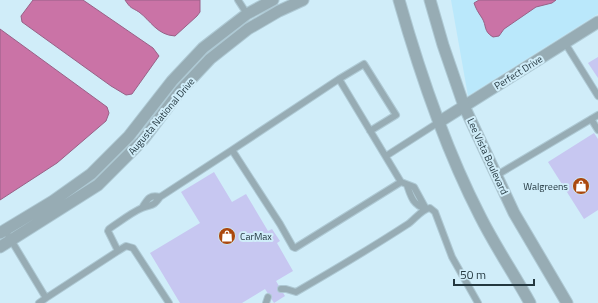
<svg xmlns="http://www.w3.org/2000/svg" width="598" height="303" font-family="'Titillium Web',sans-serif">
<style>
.built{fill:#bae8fb}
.water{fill:#ca73a6;stroke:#986187}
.building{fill:#c7c7f1}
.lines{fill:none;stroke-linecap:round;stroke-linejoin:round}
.service-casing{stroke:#aec9d4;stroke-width:8}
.minor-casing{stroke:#aec9d4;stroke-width:13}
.tertiary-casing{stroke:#aec9d4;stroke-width:13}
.service{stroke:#97acb4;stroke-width:6}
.minor{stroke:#97acb4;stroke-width:11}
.tertiary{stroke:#97acb4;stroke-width:11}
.labels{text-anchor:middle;stroke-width:4;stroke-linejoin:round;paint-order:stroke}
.street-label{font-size:10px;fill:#243840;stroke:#d0edf9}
.poi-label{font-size:10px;fill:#243840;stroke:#d0edf9;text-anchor:end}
</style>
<rect width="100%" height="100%" fill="#d0edf9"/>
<path class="built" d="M451,0H598V14L468,96Z"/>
<path class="water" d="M33,0H83L153,48L159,56L132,94L126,95L111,86L22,22L21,16Z
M125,0H200V12L197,16L175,36C157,35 151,21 139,12C131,7 131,9 125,0Z
M479,0H556L552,3L536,7L504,29L499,36L493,37C483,31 487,26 482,18C478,12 476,9 474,3Z
M0,29L107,107L109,113L106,121L57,163L0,200Z"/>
<path class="building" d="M598,57V78L588,63Z
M594,133L598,139V210L584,219L548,162Z
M214,172L232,202L246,194L268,231L272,229L280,241L277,243L293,271L276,281L285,296L274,303L265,289L242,303H180L150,253L200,223L181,192Z"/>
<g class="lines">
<g class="service-casing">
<path id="service" d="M238,0L247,14
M565,43L598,96
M339,79L401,182L295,248L293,247L280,224L232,150Z
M339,79L364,64L396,115L370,131
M591,119L598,130
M386,156L439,122
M497,175L598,115
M401,182L414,187L426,209C413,205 411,197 407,185
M160,197L232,150
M5,230L46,298L118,251L108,231L109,229C118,223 132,212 142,208C152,204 153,207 160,197C149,194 147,200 142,208
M118,251L126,246L133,248L169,303
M281,289H286L296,292C334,270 371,248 408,224C415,219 422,209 430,208L435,212L452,257L478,303
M39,303L46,298
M266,303L268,297"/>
</g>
<g class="minor-casing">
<path id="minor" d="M439,122L598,22
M0,233L53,201L91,174L129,136L172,81L203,48L247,14L273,0
M0,247L98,185L142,141L180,91L210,59L248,29L279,11L303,0"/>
</g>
<g class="tertiary-casing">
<path id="tertiary" d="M399,0C420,74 445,148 480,216C495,246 514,274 530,303
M430,0L443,45L464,106L514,213L567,303"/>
</g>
<use href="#service" class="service"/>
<use href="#minor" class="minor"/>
<use href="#tertiary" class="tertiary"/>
</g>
<defs>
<g id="shop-disc" transform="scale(0.9)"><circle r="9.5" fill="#ab480e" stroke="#d0edf9"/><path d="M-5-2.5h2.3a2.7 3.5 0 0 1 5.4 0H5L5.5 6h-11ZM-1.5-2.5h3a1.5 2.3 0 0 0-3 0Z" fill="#fff"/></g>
</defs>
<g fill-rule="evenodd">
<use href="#shop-disc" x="581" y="186"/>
<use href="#shop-disc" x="227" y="236"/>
</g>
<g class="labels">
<g class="street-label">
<text transform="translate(518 72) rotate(-32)" y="4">Perfect Drive</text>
<text transform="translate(161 116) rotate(-50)" y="4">Augusta National Drive</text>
<text transform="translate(488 156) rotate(65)" y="4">Lee Vista Boulevard</text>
</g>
<g class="poi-label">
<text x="568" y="190">Walgreens</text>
<text x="240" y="240" text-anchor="start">CarMax</text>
</g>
</g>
<path d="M454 279v6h80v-6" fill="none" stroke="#243840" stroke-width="2"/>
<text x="460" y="279" font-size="12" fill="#243840" stroke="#d0edf9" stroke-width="3" paint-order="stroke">50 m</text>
</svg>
